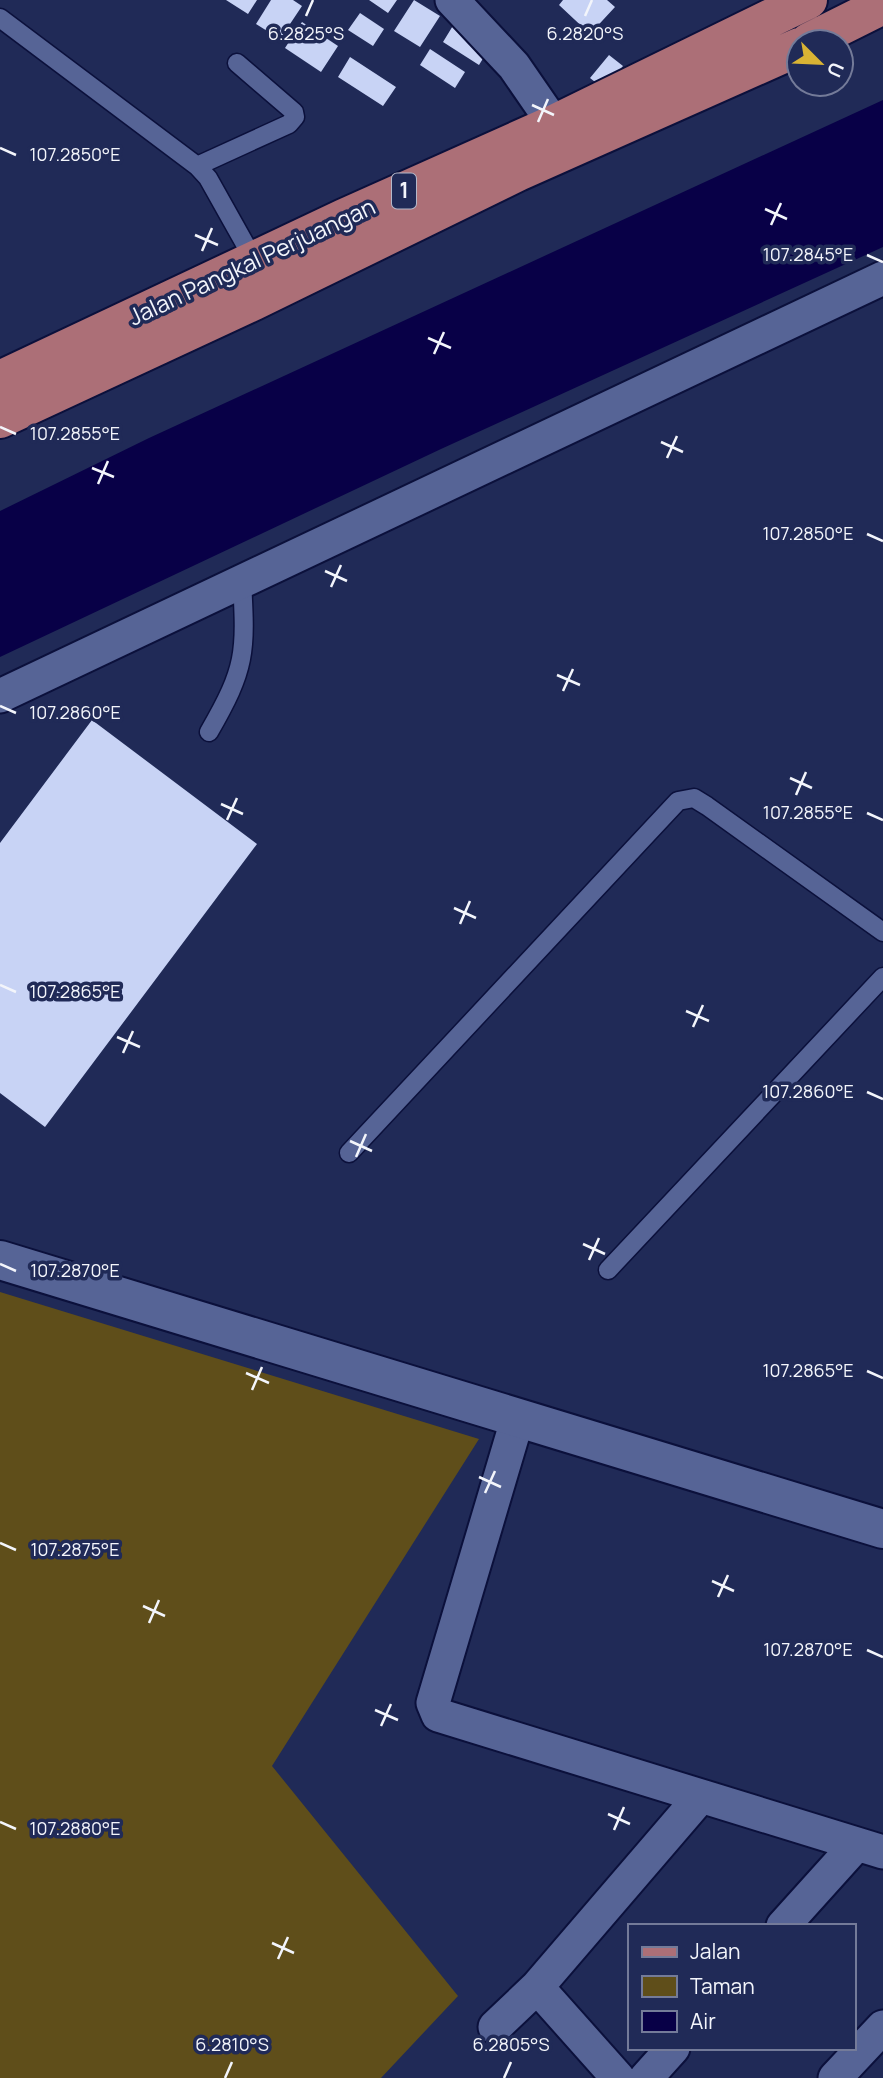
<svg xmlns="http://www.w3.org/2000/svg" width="883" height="2078" font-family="Manrope,sans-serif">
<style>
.green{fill:#5f4e1a}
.water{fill:#080047}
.building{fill:#c8d3f5}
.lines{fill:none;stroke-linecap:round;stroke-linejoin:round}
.lane-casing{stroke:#0b103b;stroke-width:21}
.street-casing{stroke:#0b103b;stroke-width:37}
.secondary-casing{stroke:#0b103b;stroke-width:42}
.primary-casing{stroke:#0b103b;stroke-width:42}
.lane{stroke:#566496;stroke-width:18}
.street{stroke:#566496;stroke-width:33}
.secondary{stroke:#566496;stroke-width:38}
.primary{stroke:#ac6f77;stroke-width:38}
.ticks{fill:none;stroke:#f3f5fb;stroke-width:2.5}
.labels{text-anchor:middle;stroke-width:7;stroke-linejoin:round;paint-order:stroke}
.shield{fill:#202a57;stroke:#b4b8ca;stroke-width:2}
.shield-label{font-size:21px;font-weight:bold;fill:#f3f5fb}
.street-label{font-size:23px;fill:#f3f5fb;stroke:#202a57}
.ticks-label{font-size:18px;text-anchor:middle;fill:#f3f5fb;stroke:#202a57;stroke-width:7;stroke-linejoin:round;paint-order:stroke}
</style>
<rect width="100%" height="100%" fill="#202a57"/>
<path class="green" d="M0,1292L479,1439L272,1766L458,1996L381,2078H0Z"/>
<path class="water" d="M883,100V247L441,449L0,657V511L149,438Z"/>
<path class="building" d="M226,0H257L248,14Z
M271,0H293L302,6L280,39L256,24Z
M369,0H397L388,13Z
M414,0L440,16L420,47L394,31Z
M563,0H607L615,7L590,34L559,5Z
M360,13L384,29L373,46L348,30Z
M302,22L338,46L321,72L285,48Z
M454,24L490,47L479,65L443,42Z
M430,49L465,72L455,88L420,65Z
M609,55L623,66L604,89L590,78Z
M350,57L396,87L383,106L338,77Z
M92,720L257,844L45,1127L0,1093V843Z"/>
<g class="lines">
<g class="lane-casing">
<path id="lane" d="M0,18L197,166L208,178L254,260
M197,166L289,124L295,117L294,112L237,63
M209,732C246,668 246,653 242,581
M349,1153L678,801L694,798L707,806L883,932
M608,1270L883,977"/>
</g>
<g class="street-casing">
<path id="street" d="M452,0L514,66L554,124
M0,696L883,278
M518,1417L433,1703L438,1715L883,1852
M783,1926L856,1845
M537,1987L618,2078
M495,2027L537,1987L701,1796
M646,2078L673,2048
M835,2078L883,2027"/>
</g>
<g class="secondary-casing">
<path id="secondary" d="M0,1260L883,1529"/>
</g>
<g class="primary-casing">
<path id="primary" d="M809,42L883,5
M0,380L344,218L554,124L808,0
M0,419L254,301L518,172L799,47"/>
</g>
<use href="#lane" class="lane"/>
<use href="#street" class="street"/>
<use href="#secondary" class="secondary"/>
<use href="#primary" class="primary"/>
</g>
<path class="ticks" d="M306,16L313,0M585,16L592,0M532,105L554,115M538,122L548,99M0,148L16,155M765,209L787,219M771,225L781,203M195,235L218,245M202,251L212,228M867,255L883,262M428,338L451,348M434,354L444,332M0,427L16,434M661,442L683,452M667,458L677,436M92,468L114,477M98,484L108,461M867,534L883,541M325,571L347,581M331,587L341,565M557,675L580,685M563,691L573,669M0,706L16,713M790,778L812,788M796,795L806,772M221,804L243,814M867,813L883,820M227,820L237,798M454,908L476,918M460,924L470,901M0,985L16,992M686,1011L709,1021M693,1027L703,1005M117,1037L140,1047M123,1053L133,1031M867,1092L883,1099M350,1141L372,1151M356,1157L366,1134M583,1244L605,1254M589,1260L599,1238M0,1264L16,1271M867,1371L883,1378M246,1373L269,1383M252,1390L262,1367M479,1477L501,1487M485,1493L495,1471M0,1543L16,1550M712,1581L734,1591M718,1597L728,1575M143,1606L165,1616M149,1623L159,1600M867,1650L883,1657M375,1710L398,1720M381,1726L391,1704M608,1814L630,1824M0,1822L16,1829M614,1830L624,1807M272,1943L294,1953M278,1959L288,1937M225,2078L232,2062M504,2078L511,2062"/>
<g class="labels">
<rect class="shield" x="392" y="173.5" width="24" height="35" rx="5"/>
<g class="shield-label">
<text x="404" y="198">1</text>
</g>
<g class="street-label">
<text transform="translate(252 262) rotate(-25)" y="8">Jalan Pangkal Perjuangan</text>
</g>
</g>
<g class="ticks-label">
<text x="306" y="40">6.2825°S</text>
<text x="585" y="40">6.2820°S</text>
<text x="75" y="161">107.2850°E</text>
<text x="808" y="261">107.2845°E</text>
<text x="75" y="440">107.2855°E</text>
<text x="808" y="540">107.2850°E</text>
<text x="75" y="719">107.2860°E</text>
<text x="808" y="819">107.2855°E</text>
<text x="75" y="998">107.2865°E</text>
<text x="808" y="1098">107.2860°E</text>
<text x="75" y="1277">107.2870°E</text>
<text x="808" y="1377">107.2865°E</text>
<text x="75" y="1556">107.2875°E</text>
<text x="808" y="1656">107.2870°E</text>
<text x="75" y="1835">107.2880°E</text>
<text x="232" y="2051">6.2810°S</text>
<text x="511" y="2051">6.2805°S</text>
</g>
<rect x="628" y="1924" width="228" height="126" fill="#202a57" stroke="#747b99" stroke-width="2"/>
<rect x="642" y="1947" width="35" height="10" fill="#ac6f77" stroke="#747b99" stroke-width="2"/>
<text x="690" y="1959" font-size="21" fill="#f3f5fb">Jalan</text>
<rect x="642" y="1976" width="35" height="21" fill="#5f4e1a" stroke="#747b99" stroke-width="2"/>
<text x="690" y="1994" font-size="21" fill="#f3f5fb">Taman</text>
<rect x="642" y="2011" width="35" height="21" fill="#080047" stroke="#747b99" stroke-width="2"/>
<text x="690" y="2029" font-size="21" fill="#f3f5fb">Air</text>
<g transform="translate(820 63) rotate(114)"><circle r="33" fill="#202a57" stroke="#747b99" stroke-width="2"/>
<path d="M0-5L12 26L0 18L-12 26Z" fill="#d9b334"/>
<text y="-10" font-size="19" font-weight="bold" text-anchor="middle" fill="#f3f5fb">U</text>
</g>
</svg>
